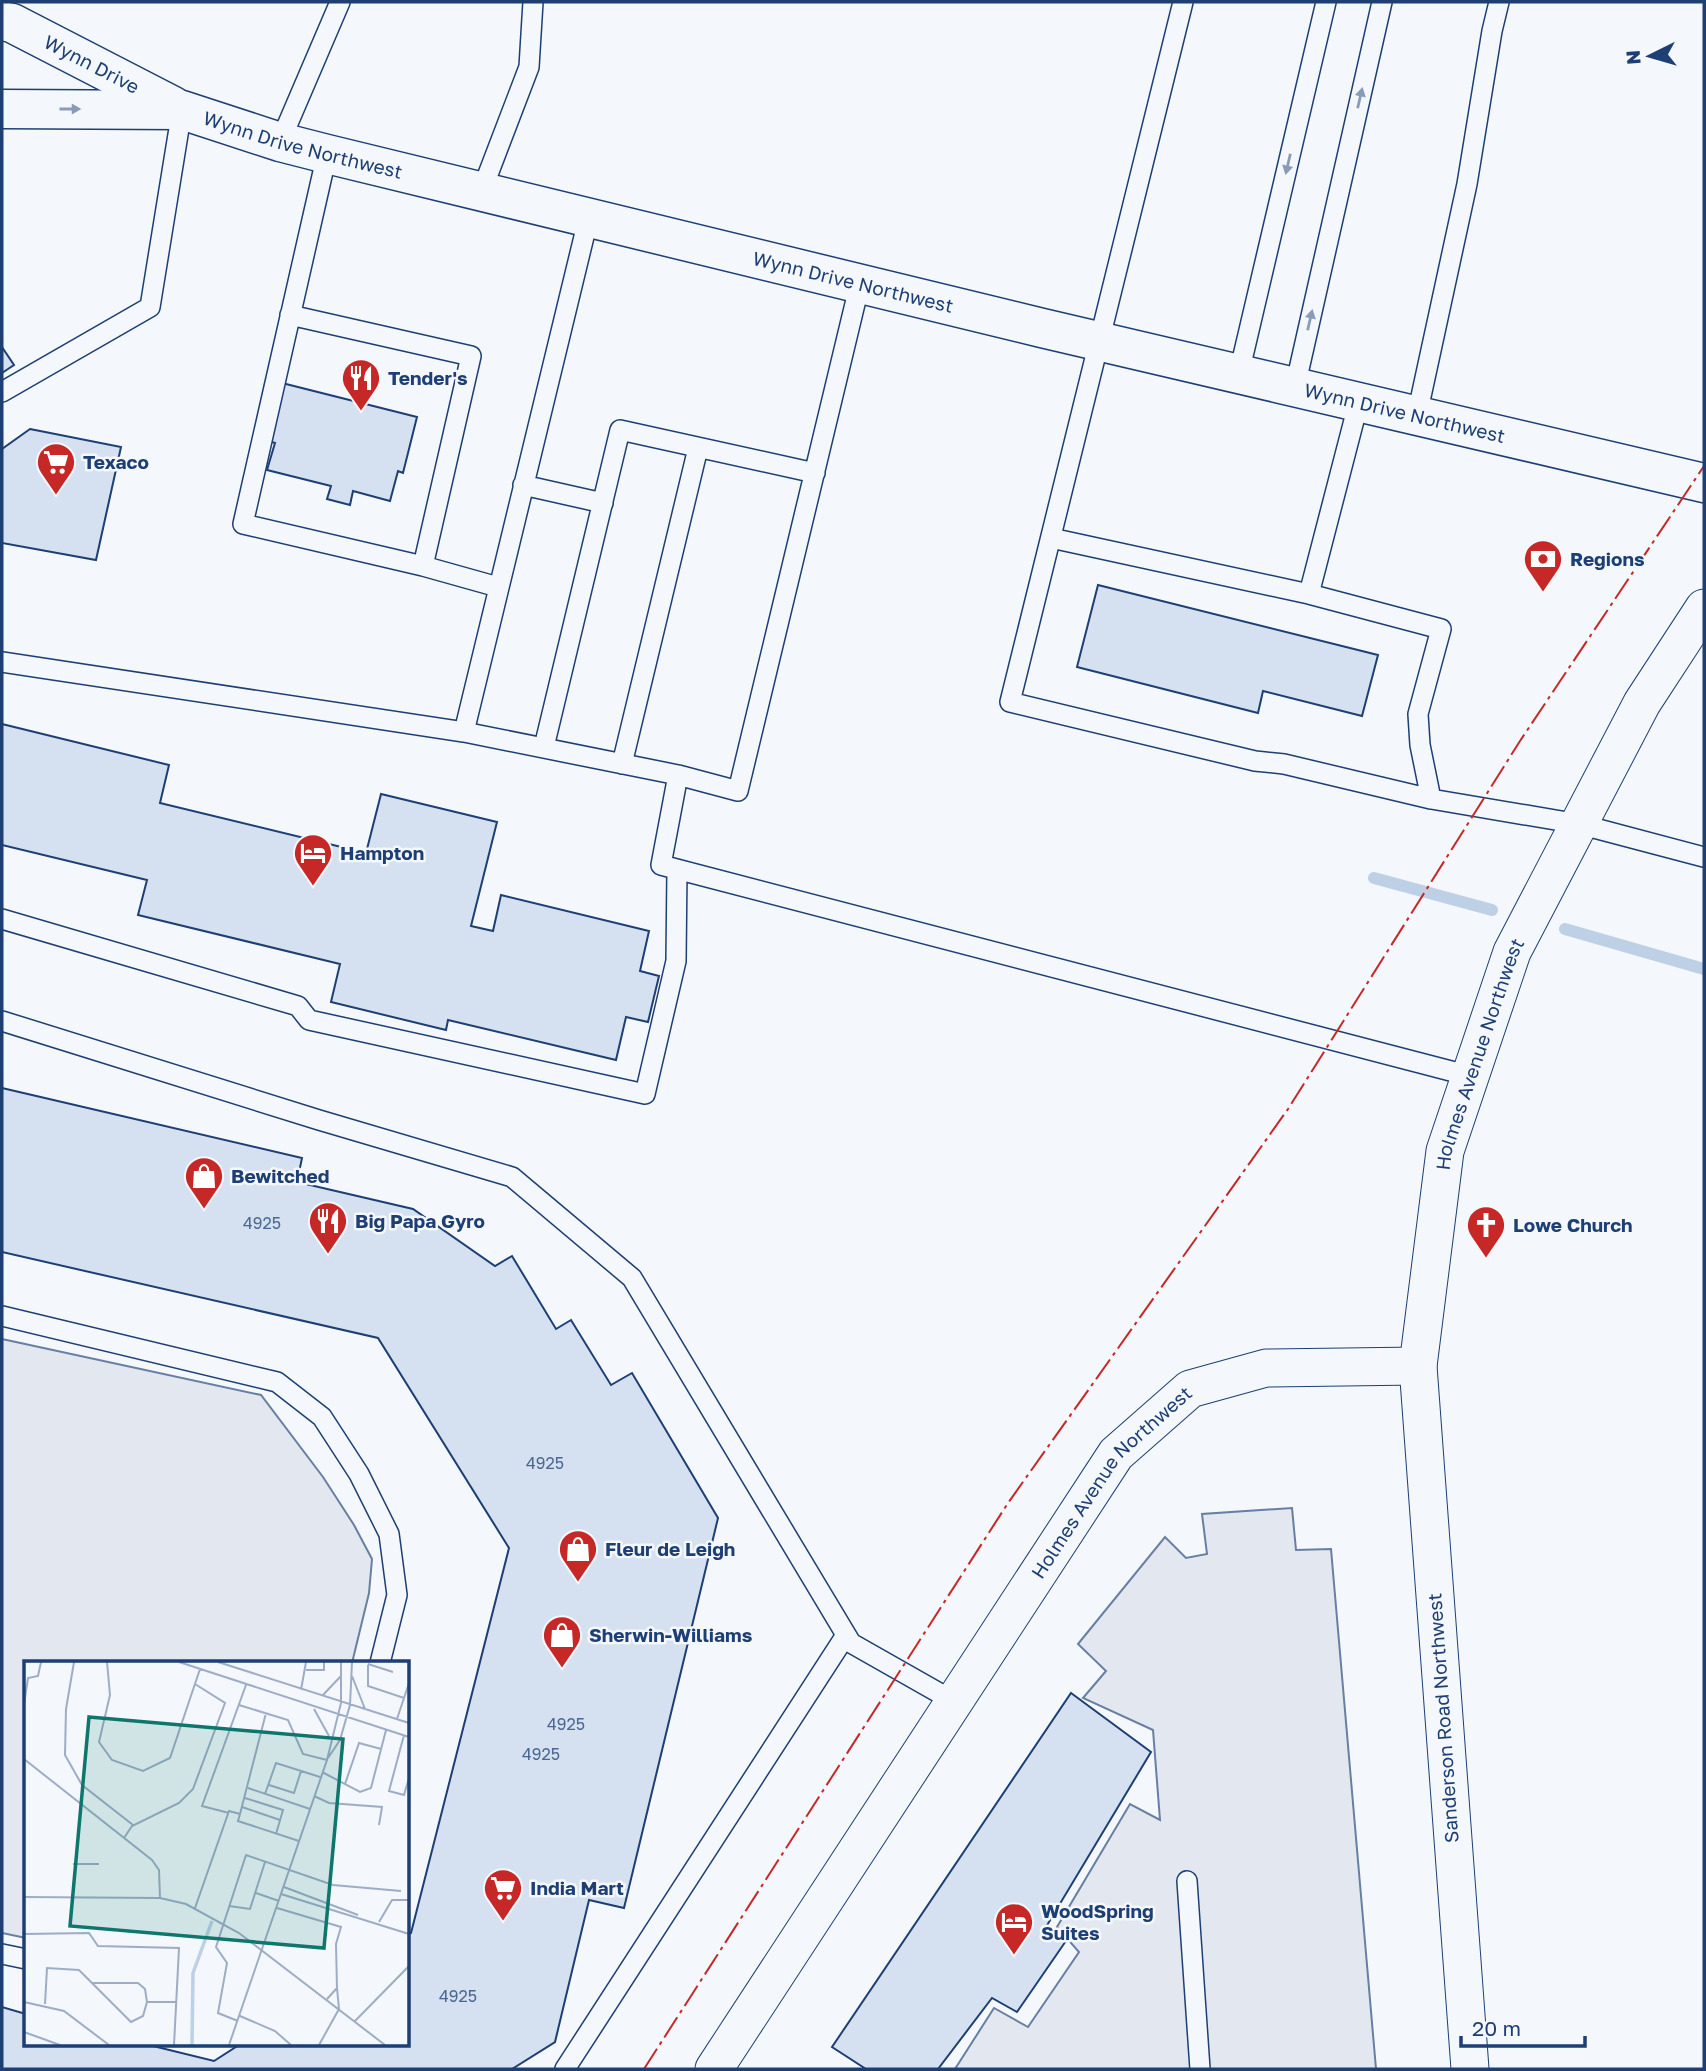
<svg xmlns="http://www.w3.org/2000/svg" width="1706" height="2071" font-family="'Golos Text',sans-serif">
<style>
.parking{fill:#e3e8f0;stroke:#687fa3;stroke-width:2}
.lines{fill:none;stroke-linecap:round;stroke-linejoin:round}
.stream{stroke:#bed0e5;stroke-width:12}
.building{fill:#d5e0f0;stroke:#1d3f73;stroke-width:2}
.lane-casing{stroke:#1d3f73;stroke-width:22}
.street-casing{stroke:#1d3f73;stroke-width:39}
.secondary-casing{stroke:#1d3f73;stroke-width:41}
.lane{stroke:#f4f7fb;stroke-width:19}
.street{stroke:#f4f7fb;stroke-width:37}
.secondary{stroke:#f4f7fb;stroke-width:38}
.power{stroke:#c62828;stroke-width:2;stroke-dasharray:24 5 3.5 5;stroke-linecap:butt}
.oneway{fill:#889bb7}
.labels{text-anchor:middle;stroke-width:5;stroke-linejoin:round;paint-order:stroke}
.number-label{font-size:16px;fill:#4b6792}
.street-label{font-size:19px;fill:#1d3f73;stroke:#f4f7fb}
.poi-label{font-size:19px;font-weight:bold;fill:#1d3f73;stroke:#f4f7fb;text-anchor:start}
.inset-river{fill:none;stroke:#bed0e5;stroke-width:3.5}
.inset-road{fill:none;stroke:#9eadc5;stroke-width:2}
.view{fill:#0f766e;fill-opacity:0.15;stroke:#0f766e;stroke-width:3.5}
.inset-edge{fill:none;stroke:#1d3f73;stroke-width:3.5}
</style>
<rect width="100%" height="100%" fill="#f4f7fb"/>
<path class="parking" d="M2,1339L261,1395L323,1477L354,1525L372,1559L369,1593L352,1663H26V1938L2,1933Z
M1292,1508L1296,1550L1331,1549L1376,2069H955L994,2008L1028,2027L1079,1952L1057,1927L1130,1804L1160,1820L1153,1730L1083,1698L1106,1671L1078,1644L1165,1537L1186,1558L1207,1554L1202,1514Z"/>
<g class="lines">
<path class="stream" d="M1374,878L1492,910
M1565,929L1704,969"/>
</g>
<path class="building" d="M2,347L14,365L2,373Z
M282,383L417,417L403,473L398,471L390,501L353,491L350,505L327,499L331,486L267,470L275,443L268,441Z
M30,429L121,447L96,560L2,543V449Z
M1098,585L1378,655L1362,716L1263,691L1258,713L1077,667Z
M2,724L169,765L160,803L366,853L381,794L497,822L471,926L493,931L501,895L649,931L640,971L659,976L648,1022L626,1017L616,1060L448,1020L446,1030L331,1002L340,964L138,915L147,880L2,845Z
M2,1088L302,1158L297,1182L413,1209L495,1266L512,1256L556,1329L571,1320L611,1385L632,1373L718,1518L624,1908L589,1900L555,2042L512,2069H2V2007L26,2014V2045H149L214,2061L239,2045H408V1934L411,1933L509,1548L378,1338L2,1252Z
M1071,1693L1151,1752L1046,1927L1068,1938L1017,2012L992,1998L938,2069H866L832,2047Z"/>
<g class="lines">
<g class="lane-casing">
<path id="lane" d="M1183,2L1010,702L1255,761L1284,764L1431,799L1579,824L1704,857
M280,142L340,2
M327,154L243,524L423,566L498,587
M482,190L529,67L533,2
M290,315L471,356L423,566
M1239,373L1326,2
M1295,387L1382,2
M2,392L150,307L182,110
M1417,415L1467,184L1492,31L1499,2
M523,485L603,503
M1051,538L1309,594L1441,629L1418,714L1420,745L1431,799
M1309,594L1359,401
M2,662L464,732L678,775L661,865L1470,1076
M464,732L589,216
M544,747L620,430L815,473
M622,764L698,448
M678,775L738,791L860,283
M2,919L298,1006L309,1020L645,1094L676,961L677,869
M2,1021L319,1120L512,1177L632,1278L851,1643L955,1702
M2,1316L277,1382L322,1417L359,1474L389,1534L397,1595L380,1663
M1187,1881L1200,2069
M2,1954L26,1959
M565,2069L846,1635"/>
</g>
<g class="street-casing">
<g id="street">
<path id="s1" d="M714,2069L1116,1454L1190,1389L1266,1368L1418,1366"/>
<path id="s2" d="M1470,2069L1418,1366L1445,1151L1512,952L1642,703L1704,608"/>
</g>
</g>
<g class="secondary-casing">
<g id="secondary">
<path id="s3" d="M2,21L12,23L173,106"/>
<path id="s4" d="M2,109L182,110L280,142L327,154L1042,328L1704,483"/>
</g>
</g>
<use href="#lane" class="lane"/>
<use href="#street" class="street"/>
<use href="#secondary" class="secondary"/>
<path class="power" d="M644,2069L1008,1503L1288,1109L1520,741L1704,466"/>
</g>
<defs><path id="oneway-solid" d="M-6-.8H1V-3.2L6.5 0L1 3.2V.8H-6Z" transform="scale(1.75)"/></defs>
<g class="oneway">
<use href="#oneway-solid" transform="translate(1360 98) rotate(-77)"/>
<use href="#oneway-solid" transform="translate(70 109)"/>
<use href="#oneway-solid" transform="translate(1288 164) rotate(103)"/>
<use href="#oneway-solid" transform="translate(1310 320) rotate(-77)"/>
</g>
<defs>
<g id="restaurant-pin" transform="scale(2.0125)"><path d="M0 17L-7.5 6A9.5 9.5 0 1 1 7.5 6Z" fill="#c62828" stroke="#f4f7fb"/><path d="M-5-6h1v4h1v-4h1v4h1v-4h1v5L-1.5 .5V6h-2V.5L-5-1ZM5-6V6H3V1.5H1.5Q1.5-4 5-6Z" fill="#fff"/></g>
<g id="supermarket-pin" transform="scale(2.0125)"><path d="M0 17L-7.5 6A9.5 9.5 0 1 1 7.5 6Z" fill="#c62828" stroke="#f4f7fb"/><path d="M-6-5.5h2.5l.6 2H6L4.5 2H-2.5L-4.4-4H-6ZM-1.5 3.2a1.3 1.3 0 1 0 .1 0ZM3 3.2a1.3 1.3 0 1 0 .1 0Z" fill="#fff"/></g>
<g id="bank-pin" transform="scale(2.0125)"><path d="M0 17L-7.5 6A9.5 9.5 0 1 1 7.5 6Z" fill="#c62828" stroke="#f4f7fb"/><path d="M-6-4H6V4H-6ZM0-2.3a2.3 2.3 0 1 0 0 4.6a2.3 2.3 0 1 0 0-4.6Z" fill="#fff"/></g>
<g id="hotel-pin" transform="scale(2.0125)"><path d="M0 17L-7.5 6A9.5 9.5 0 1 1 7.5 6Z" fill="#c62828" stroke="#f4f7fb"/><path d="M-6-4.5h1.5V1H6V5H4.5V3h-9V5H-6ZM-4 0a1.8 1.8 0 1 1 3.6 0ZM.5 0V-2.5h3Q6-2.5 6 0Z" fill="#fff"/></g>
<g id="shop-pin" transform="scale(2.0125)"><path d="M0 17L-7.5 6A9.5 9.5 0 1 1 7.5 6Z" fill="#c62828" stroke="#f4f7fb"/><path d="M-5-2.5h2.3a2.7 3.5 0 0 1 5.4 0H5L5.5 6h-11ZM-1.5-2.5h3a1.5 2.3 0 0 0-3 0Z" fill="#fff"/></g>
<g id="church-pin" transform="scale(2.0125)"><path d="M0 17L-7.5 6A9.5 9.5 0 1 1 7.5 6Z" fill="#c62828" stroke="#f4f7fb"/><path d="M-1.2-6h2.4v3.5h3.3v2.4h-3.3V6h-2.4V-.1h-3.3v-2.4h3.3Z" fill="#fff"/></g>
</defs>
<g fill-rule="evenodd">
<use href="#restaurant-pin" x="361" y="378"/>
<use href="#supermarket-pin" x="56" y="462"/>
<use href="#bank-pin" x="1543" y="559"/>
<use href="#hotel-pin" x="313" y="853"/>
<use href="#shop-pin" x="204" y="1176"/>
<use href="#restaurant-pin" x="328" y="1221"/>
<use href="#church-pin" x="1486" y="1225"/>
<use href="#shop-pin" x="578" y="1549"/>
<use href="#shop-pin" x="562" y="1635"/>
<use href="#supermarket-pin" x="503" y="1888"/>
<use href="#hotel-pin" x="1014" y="1922"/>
</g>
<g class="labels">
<g class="number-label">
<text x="262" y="1229">4925</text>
<text x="545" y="1469">4925</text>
<text x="566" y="1730">4925</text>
<text x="541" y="1760">4925</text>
<text x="458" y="2002">4925</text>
</g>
<g class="street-label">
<text dy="7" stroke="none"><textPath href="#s3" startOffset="100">Wynn Drive</textPath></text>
<text dy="7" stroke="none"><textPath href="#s4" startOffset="306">Wynn Drive Northwest</textPath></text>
<text dy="7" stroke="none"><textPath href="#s4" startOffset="873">Wynn Drive Northwest</textPath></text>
<text dy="7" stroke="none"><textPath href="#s4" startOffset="1440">Wynn Drive Northwest</textPath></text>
<text dy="7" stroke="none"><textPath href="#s2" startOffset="1024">Holmes Avenue Northwest</textPath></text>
<text dy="7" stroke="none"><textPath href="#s1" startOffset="710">Holmes Avenue Northwest</textPath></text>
<text transform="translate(1443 1718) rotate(-94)" y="7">Sanderson Road Northwest</text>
</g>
<g class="poi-label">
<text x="388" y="385">Tender's</text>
<text x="83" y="469">Texaco</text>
<text x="1570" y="566">Regions</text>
<text x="340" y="860">Hampton</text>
<text x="231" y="1183">Bewitched</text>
<text x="355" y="1228">Big Papa Gyro</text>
<text x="1513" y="1232">Lowe Church</text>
<text x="605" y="1556">Fleur de Leigh</text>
<text x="589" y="1642">Sherwin-Williams</text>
<text x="530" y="1895">India Mart</text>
<text x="1041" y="1918">WoodSpring<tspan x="1041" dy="22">Suites</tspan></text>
</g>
</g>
<g transform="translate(24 1661)">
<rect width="385" height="385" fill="#f4f7fb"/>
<path class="inset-river" d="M168,384L169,312L188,260"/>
<path class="inset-road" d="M50,1L42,48L41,94L58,124L109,164M83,1L86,34L75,81L88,99L119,110L146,97L176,8M155,1L385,76M194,1L385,62M344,3L369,11M344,4V25L380,37L385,22M282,9H300V1M328,15L341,48M277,29L282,1M298,35L317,15M0,43L4,17L14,15L17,1M215,44L264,59L279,93L303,99M290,48L305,75M373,58L380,37M380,74L365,130L380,134L385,117M304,97L316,79L326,44L328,1M0,98L128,199L135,209L136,237M298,111L336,131L347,127L362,69M321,123L335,82L357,88M245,124L270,132L277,110M224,127L286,148M241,133L252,102L296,116M290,135L305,142L358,146L355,164M221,137L259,149L252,173M218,146L256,159M205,152L178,145L222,24M216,153L214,160L275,180M100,177L108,165L155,142L169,128L201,42L171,23M49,203H75M260,226L334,254M232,232L255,240M257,233L385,273M0,236L136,237L162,243L215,272L361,384M205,245L226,248L241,201M171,247L205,150L216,153L242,52M253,247L317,266L312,283L313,327L303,338M355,261L368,239H385M0,273L65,272L74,285L155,287L150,384M68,322H114L121,328L123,341M0,341L40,350L85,384M21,343L23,307L55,309L107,361L119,355L123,341H152M216,355L251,370L267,384M214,360L194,352L203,302L192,286L222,194L309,224L377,230M331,360L385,305M0,371L36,384M205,384L303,99L317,42V1M295,384L315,348L313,327"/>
<path class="view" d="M65,56L319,78L300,287L46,265Z"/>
<rect width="385" height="385" class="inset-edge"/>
</g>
<rect width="1706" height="2071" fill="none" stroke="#1d3f73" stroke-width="7"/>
<g transform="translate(1650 56) rotate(265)" stroke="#f4f7fb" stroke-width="5" paint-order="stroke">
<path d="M0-5L12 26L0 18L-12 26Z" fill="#1d3f73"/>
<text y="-10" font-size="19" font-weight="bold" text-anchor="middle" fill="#1d3f73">N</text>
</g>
<path d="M1461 2036v10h124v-10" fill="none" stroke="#1d3f73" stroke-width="3.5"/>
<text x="1472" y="2036" font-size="21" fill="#1d3f73" stroke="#f4f7fb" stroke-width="5" paint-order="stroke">20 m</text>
</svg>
